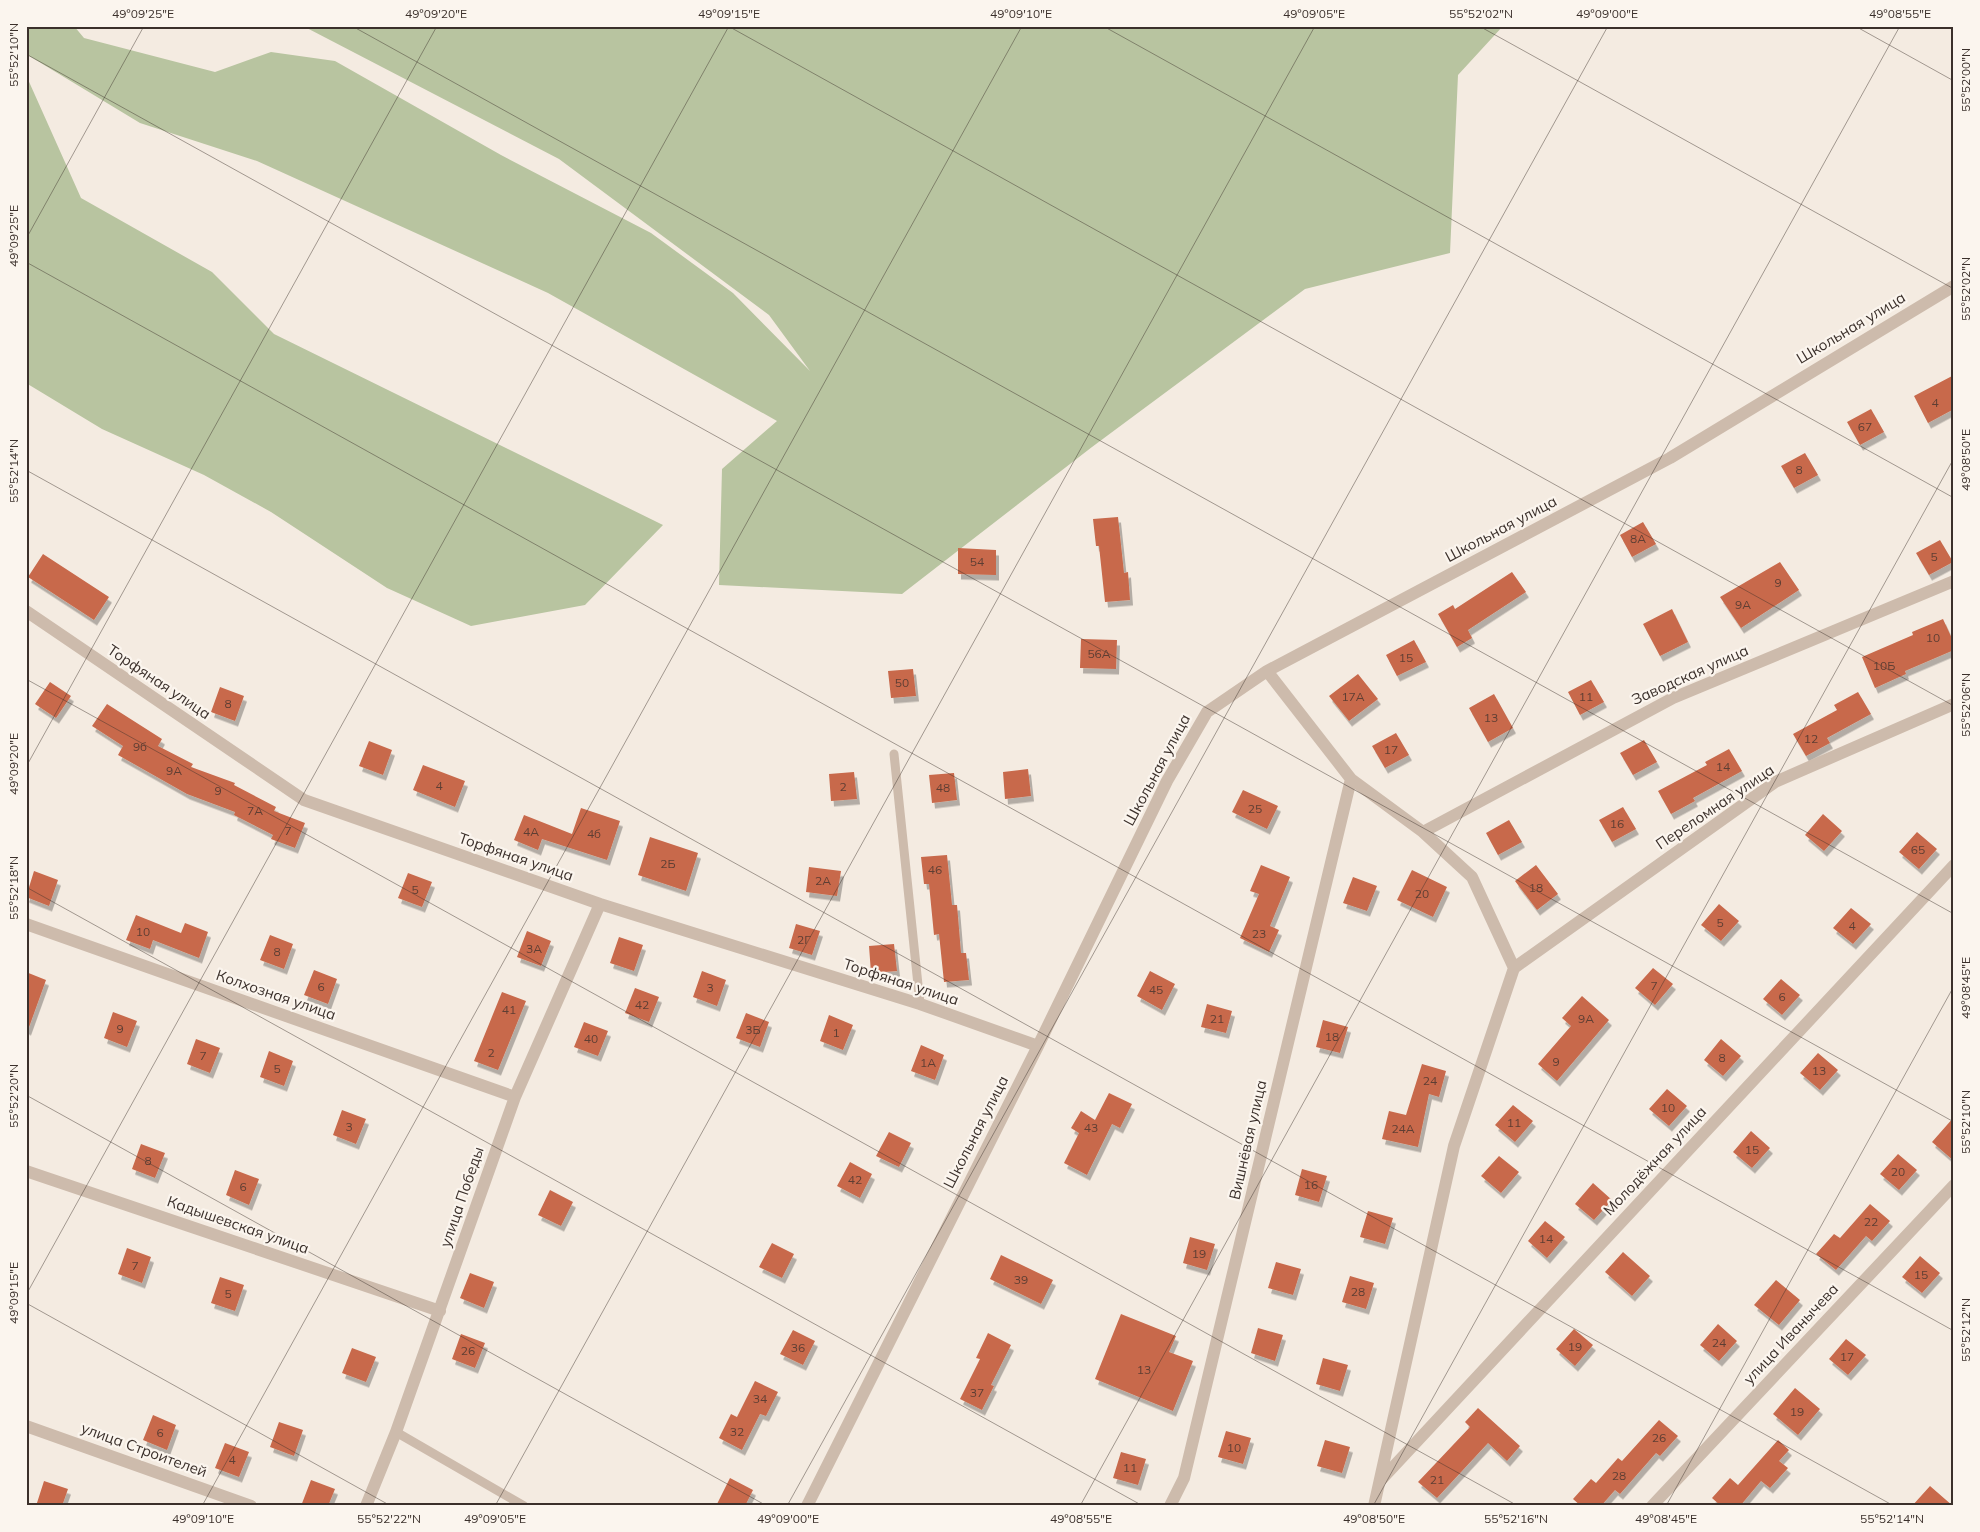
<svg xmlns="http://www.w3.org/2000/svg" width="1980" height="1532" font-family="Mulish,sans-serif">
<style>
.green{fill:#b8c4a0}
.building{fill:#c8694b;filter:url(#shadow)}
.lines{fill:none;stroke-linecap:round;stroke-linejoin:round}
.service{stroke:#cdbbac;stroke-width:9}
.minor{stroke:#cdbbac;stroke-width:12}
.ticks{fill:none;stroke:#3b302b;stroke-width:1;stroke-opacity:0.45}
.labels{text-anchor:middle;stroke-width:4.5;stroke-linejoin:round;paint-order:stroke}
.number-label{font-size:12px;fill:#5e3e33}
.street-label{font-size:15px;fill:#3b302b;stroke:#fbf5ee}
.neatline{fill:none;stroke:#3b302b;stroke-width:2}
.ticks-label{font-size:12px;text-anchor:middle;fill:#3b302b}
</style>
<defs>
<filter id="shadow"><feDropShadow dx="3" dy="5.5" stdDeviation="0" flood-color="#0004"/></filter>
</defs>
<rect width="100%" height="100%" fill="#f4ebe1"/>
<path class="green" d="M26,26H74L84,38L215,72L271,52L335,61L501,155L651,233L733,293L810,371L769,315L559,159L303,26H1503L1458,75L1450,253L1305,289L1092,447L902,594L719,585L722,469L777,421L548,293L257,161L140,123L26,54Z
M26,75L81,198L212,272L274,334L663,525L585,605L471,626L387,588L271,512L204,475L102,429L26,383Z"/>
<path class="building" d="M1954,375V409L1928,423L1914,396Z
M1871,409L1884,432L1860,445L1847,422Z
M1805,453L1818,475L1794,488L1781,466Z
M1118,517L1124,573L1128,572L1130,600L1105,602L1099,546H1096L1093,519Z
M1643,522L1656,544L1632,557L1620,535Z
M1940,540L1953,562L1929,575L1916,553Z
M958,548L996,550V575L958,574Z
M43,554L109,597L94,620L28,577Z
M1780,562L1799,590L1741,628L1720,597Z
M1512,572L1526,592L1468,630L1472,638L1457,647L1438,614L1453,605L1455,609Z
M1672,609L1688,642L1660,656L1643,624Z
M1943,619L1954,643V650L1905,671L1906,674L1875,688L1862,657L1913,635L1912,632Z
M1081,639L1117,640L1116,669L1080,668Z
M1414,640L1426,662L1397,676L1386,655Z
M913,669L916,696L891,698L888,671Z
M1358,674L1378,699L1349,721L1329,696Z
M1591,680L1604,702L1580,715L1568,692Z
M50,682L71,696L56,718L35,704Z
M220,687L244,696L235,721L211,712Z
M1858,692L1871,714L1827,738L1830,743L1806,756L1793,734L1837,710L1834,705Z
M1494,694L1513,728L1488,742L1469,708Z
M107,704L162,739L158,746L193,764L191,767L235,783L234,785L276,807L274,811L305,823L295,848L271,839L273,835L234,815L235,812L187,794L118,755L123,746L92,726Z
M1396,733L1409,755L1385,768L1372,746Z
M1644,740L1657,762L1633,775L1620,753Z
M369,741L392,750L383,775L359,766Z
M1729,749L1742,771L1693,798L1695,801L1671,814L1658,791L1707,765L1705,762Z
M423,765L465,781L455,807L413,790Z
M1028,769L1031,796L1005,799L1003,772Z
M854,772L857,799L831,801L829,774Z
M954,773L957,800L932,803L929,775Z
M1243,790L1278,806L1267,829L1232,812Z
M1623,807L1636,829L1612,842L1599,820Z
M581,808L620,821L607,860L542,839L538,850L514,840L524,815L572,834Z
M1823,814L1842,831L1824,851L1805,835Z
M1509,820L1522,842L1498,855L1486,833Z
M1917,832L1937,849L1919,869L1899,852Z
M650,837L698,853L686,891L638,875Z
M947,855L952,905H957L961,953H966L969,980L944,982L939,934L934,935L929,884H924L921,857Z
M1261,865L1290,877L1270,926L1279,930L1269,952L1240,938L1259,894L1250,891Z
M1536,865L1558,894L1537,910L1515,881Z
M809,867L841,871L837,896L806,892Z
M1412,870L1447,887L1433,917L1397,900Z
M34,871L58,880L49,906L26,897Z
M408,873L432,882L422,907L398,898Z
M1353,877L1377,886L1367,911L1343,903Z
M1719,904L1739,921L1721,941L1701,925Z
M1851,908L1871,924L1853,944L1833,928Z
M136,915L181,933L185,923L208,932L199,958L153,940L150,949L126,940Z
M796,924L820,931L812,955L789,948Z
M527,931L551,941L541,966L517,957Z
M270,935L293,944L284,969L260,960Z
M619,937L643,945L634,971L610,963Z
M894,944L897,971L871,973L869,946Z
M1653,968L1673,984L1655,1005L1635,988Z
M314,970L337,979L328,1004L304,995Z
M702,971L726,980L717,1006L693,997Z
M1150,971L1175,984L1162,1010L1137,996Z
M26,972L46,980L28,1030L26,1029Z
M1781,979L1800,995L1782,1015L1763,999Z
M635,988L659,997L649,1022L625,1013Z
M502,992L526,1001L498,1070L474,1061Z
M1582,996L1609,1020L1557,1081L1538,1064L1571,1026L1562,1018Z
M1207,1004L1232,1011L1226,1033L1201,1027Z
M113,1012L137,1021L127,1047L104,1038Z
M746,1013L769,1022L760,1047L736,1038Z
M829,1015L853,1025L843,1050L820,1041Z
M1323,1020L1348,1027L1340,1053L1316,1047Z
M584,1022L608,1031L598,1056L574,1047Z
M196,1039L220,1048L210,1073L187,1064Z
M1721,1039L1741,1056L1723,1076L1704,1060Z
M921,1045L944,1055L935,1080L911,1071Z
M269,1051L293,1061L284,1086L260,1077Z
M1818,1053L1838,1070L1820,1090L1800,1073Z
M1422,1064L1446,1071L1439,1097L1429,1094L1418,1147L1382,1139L1389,1111L1406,1115Z
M1667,1089L1687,1106L1669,1126L1649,1109Z
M1109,1093L1132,1104L1120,1128L1112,1124L1087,1175L1064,1163L1079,1133L1071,1128L1081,1111L1095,1120Z
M1513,1105L1533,1121L1515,1142L1495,1125Z
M342,1110L366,1119L356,1144L333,1135Z
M1954,1117V1161L1932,1142Z
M1751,1131L1770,1148L1752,1168L1733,1152Z
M889,1132L911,1143L899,1167L876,1156Z
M141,1144L165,1153L155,1178L132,1169Z
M1898,1154L1917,1170L1899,1190L1880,1174Z
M1499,1156L1519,1172L1501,1193L1481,1176Z
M850,1162L872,1174L860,1198L837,1186Z
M1302,1169L1327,1176L1319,1202L1295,1195Z
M235,1170L259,1179L249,1205L226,1195Z
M1593,1183L1612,1200L1594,1220L1575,1204Z
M550,1190L573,1202L561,1226L538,1215Z
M1870,1204L1890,1221L1872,1241L1866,1236L1836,1270L1816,1254L1834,1234L1840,1238Z
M1368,1211L1393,1218L1385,1244L1360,1237Z
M1545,1221L1565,1237L1547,1258L1528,1241Z
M1190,1237L1215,1244L1207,1270L1183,1263Z
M772,1243L794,1254L782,1278L759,1267Z
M127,1248L151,1257L142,1283L118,1274Z
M1623,1252L1650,1276L1632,1296L1605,1272Z
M1001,1255L1053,1280L1041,1304L990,1279Z
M1920,1256L1940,1273L1922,1293L1902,1277Z
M1276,1262L1301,1269L1293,1295L1268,1288Z
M470,1273L494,1282L484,1308L460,1298Z
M1350,1276L1374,1283L1366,1309L1342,1302Z
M220,1277L244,1285L235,1311L211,1303Z
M1776,1280L1800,1300L1779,1325L1754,1305Z
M1121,1314L1176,1336L1169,1352L1193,1361L1173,1411L1095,1379Z
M1718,1324L1737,1341L1719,1361L1700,1345Z
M1258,1328L1283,1335L1275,1361L1251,1353Z
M1574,1329L1593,1345L1575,1366L1556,1349Z
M793,1330L815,1341L803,1365L780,1354Z
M988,1333L1011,1345L991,1385L994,1386L982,1410L960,1399L980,1359L976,1358Z
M461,1334L485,1343L475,1368L452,1359Z
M1846,1339L1866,1355L1848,1375L1829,1359Z
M352,1348L376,1357L366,1382L342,1373Z
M1323,1358L1348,1365L1340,1391L1316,1384Z
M755,1381L778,1392L766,1416L760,1414L742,1450L719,1438L731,1414L737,1417Z
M1795,1388L1820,1409L1798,1435L1773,1414Z
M1478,1408L1520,1446L1507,1461L1488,1443L1437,1498L1418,1482L1470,1427L1465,1422Z
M153,1415L176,1425L167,1450L143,1440Z
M1659,1420L1678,1436L1660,1456L1656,1453L1620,1494L1615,1490L1601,1506H1581L1573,1499L1591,1479L1596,1483L1618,1458L1622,1461Z
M279,1422L303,1430L294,1456L270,1447Z
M1226,1431L1251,1438L1243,1464L1218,1457Z
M1325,1440L1350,1447L1342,1473L1317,1466Z
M1778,1440L1789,1450L1779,1461L1788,1468L1770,1488L1761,1481L1740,1506H1721L1712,1498L1730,1478L1738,1485Z
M225,1443L249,1452L239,1477L215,1468Z
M1121,1452L1146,1459L1138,1485L1113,1478Z
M730,1478L753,1490L745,1506H716Z
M311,1480L335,1489L328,1506H301Z
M44,1481L68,1489L62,1506H36Z
M1930,1486L1953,1506H1912Z"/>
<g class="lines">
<path class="service" d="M894,754L920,1004
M396,1432L524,1506"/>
<path class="minor" d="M26,611L304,800L600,904L920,1004L1038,1046
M1267,671L1351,779L1423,832L1472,877L1514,968L1454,1146L1374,1506
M1423,832L1673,698L1954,581
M26,924L515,1097
M1514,968L1775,782L1954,704
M26,1171L440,1311
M26,1426L251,1506
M1381,1480L1954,865
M366,1506L396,1432L515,1097L600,904
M807,1506L1038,1046L1167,781L1207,712L1267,671L1670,458L1954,286
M1170,1506L1184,1478L1351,779
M1652,1506L1954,1185"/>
</g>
<path class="ticks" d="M352,26L1954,914M728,26L1954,706M1103,26L1954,498M1479,26L1954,289M1855,26L1954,81M26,54L1954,1122M26,239L144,26M26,262L1954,1331M26,470L1894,1506M26,679L1518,1506M26,767L437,26M26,887L1143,1506M26,1095L767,1506M26,1295L729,26M26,1303L391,1506M202,1506L1022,26M495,1506L1315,26M787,1506L1608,26M1080,1506L1900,26M1373,1506L1954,458M1666,1506L1954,986"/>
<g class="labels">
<g class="number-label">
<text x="1935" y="407">4</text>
<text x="1865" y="431">67</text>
<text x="1799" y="474">8</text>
<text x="1638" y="543">8А</text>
<text x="1934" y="561">5</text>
<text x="977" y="566">54</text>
<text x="1778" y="587">9</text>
<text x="1743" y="609">9А</text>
<text x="1933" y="642">10</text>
<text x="1099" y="658">56А</text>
<text x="1406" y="662">15</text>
<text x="1884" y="670">10Б</text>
<text x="902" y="687">50</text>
<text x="1353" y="701">17А</text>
<text x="1586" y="701">11</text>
<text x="228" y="708">8</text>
<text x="1491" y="722">13</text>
<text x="1811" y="743">12</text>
<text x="140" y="751">9б</text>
<text x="1391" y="754">17</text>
<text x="1723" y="771">14</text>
<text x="174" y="775">9А</text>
<text x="439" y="790">4</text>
<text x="843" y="791">2</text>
<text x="943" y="792">48</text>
<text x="218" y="795">9</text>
<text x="1255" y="813">25</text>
<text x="255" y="815">7А</text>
<text x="1617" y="828">16</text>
<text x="288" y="835">7</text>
<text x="531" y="836">4А</text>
<text x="594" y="838">4б</text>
<text x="1918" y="854">65</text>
<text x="668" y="868">2Б</text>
<text x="935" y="874">46</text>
<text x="823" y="885">2А</text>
<text x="1536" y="892">18</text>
<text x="415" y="894">5</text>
<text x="1422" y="898">20</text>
<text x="1720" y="927">5</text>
<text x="1852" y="930">4</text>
<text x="143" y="936">10</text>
<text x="1259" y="938">23</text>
<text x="804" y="944">2Г</text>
<text x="534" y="953">3А</text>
<text x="277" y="956">8</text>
<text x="1654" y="990">7</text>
<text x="321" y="991">6</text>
<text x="710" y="992">3</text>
<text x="1156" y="994">45</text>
<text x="1782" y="1001">6</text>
<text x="642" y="1009">42</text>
<text x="509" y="1014">41</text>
<text x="1217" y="1023">21</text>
<text x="1586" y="1023">9А</text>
<text x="120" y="1033">9</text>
<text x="753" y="1034">3Б</text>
<text x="836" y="1037">1</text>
<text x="1332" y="1041">18</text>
<text x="591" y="1043">40</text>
<text x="491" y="1057">2</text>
<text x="203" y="1060">7</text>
<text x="1722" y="1062">8</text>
<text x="1556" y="1066">9</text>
<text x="928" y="1067">1А</text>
<text x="277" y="1073">5</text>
<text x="1819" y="1075">13</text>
<text x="1430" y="1085">24</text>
<text x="1668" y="1112">10</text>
<text x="1514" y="1127">11</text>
<text x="349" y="1131">3</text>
<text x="1091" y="1132">43</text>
<text x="1403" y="1133">24А</text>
<text x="1752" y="1154">15</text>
<text x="148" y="1165">8</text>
<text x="1898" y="1176">20</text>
<text x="855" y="1184">42</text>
<text x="1311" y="1189">16</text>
<text x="243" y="1191">6</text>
<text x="1871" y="1226">22</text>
<text x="1546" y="1243">14</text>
<text x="1199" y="1258">19</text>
<text x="135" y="1270">7</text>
<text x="1921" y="1279">15</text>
<text x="1021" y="1284">39</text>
<text x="1358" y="1296">28</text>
<text x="228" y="1298">5</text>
<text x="1719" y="1347">24</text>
<text x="1575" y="1351">19</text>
<text x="798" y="1352">36</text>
<text x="468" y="1355">26</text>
<text x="1847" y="1361">17</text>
<text x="1144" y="1374">13</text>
<text x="977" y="1397">37</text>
<text x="760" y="1403">34</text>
<text x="1797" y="1416">19</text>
<text x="737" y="1436">32</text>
<text x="160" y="1437">6</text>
<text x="1659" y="1442">26</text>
<text x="1234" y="1452">10</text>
<text x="232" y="1464">4</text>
<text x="1130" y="1472">11</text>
<text x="1619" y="1480">28</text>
<text x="1437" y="1484">21</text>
</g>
<g class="street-label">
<text transform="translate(1851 328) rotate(-31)" y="5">Школьная улица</text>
<text transform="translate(1501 529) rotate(-28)" y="5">Школьная улица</text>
<text transform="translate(1690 675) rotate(-24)" y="5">Заводская улица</text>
<text transform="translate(159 682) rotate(34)" y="5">Торфяная улица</text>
<text transform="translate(1157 770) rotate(-62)" y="5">Школьная улица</text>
<text transform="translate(1715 807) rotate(-34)" y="5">Переломная улица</text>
<text transform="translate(516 857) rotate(19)" y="5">Торфяная улица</text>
<text transform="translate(901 982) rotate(18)" y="5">Торфяная улица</text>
<text transform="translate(276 995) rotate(19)" y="5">Колхозная улица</text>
<text transform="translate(976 1132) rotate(-63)" y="5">Школьная улица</text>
<text transform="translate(1248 1140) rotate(-77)" y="5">Вишнёвая улица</text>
<text transform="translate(1655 1161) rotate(-47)" y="5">Молодёжная улица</text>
<text transform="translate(462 1197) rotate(-71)" y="5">улица Победы</text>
<text transform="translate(238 1225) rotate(19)" y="5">Кадышевская улица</text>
<text transform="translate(1791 1334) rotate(-47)" y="5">улица Иванычева</text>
<text transform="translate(144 1450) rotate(20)" y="5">улица Строителей</text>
</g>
</g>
<rect width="1980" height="1532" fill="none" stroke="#fbf5ee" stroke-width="55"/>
<rect x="28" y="28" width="1924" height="1476" class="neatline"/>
<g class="ticks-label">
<text x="143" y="18">49°09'25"E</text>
<text x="436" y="18">49°09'20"E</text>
<text x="729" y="18">49°09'15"E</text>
<text x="1021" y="18">49°09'10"E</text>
<text x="1314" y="18">49°09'05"E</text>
<text x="1481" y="18">55°52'02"N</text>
<text x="1607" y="18">49°09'00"E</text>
<text x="1900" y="18">49°08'55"E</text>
<text transform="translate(14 55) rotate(-90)" y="4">55°52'10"N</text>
<text transform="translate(1966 80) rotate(-90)" y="4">55°52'00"N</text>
<text transform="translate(14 236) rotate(-90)" y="4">49°09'25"E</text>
<text transform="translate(1966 289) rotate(-90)" y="4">55°52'02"N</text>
<text transform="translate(1966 460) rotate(-90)" y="4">49°08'50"E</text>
<text transform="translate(14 471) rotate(-90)" y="4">55°52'14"N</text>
<text transform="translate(1966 705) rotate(-90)" y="4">55°52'06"N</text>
<text transform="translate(14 764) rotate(-90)" y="4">49°09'20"E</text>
<text transform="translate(14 888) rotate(-90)" y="4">55°52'18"N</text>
<text transform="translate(1966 988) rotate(-90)" y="4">49°08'45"E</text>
<text transform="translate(14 1096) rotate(-90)" y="4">55°52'20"N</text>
<text transform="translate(1966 1122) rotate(-90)" y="4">55°52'10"N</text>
<text transform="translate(14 1293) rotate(-90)" y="4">49°09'15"E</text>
<text transform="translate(1966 1330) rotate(-90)" y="4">55°52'12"N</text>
<text x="203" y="1523">49°09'10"E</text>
<text x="389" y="1523">55°52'22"N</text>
<text x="495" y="1523">49°09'05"E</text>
<text x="788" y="1523">49°09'00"E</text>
<text x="1081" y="1523">49°08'55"E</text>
<text x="1374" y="1523">49°08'50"E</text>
<text x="1516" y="1523">55°52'16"N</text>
<text x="1666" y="1523">49°08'45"E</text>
<text x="1892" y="1523">55°52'14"N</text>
</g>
</svg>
